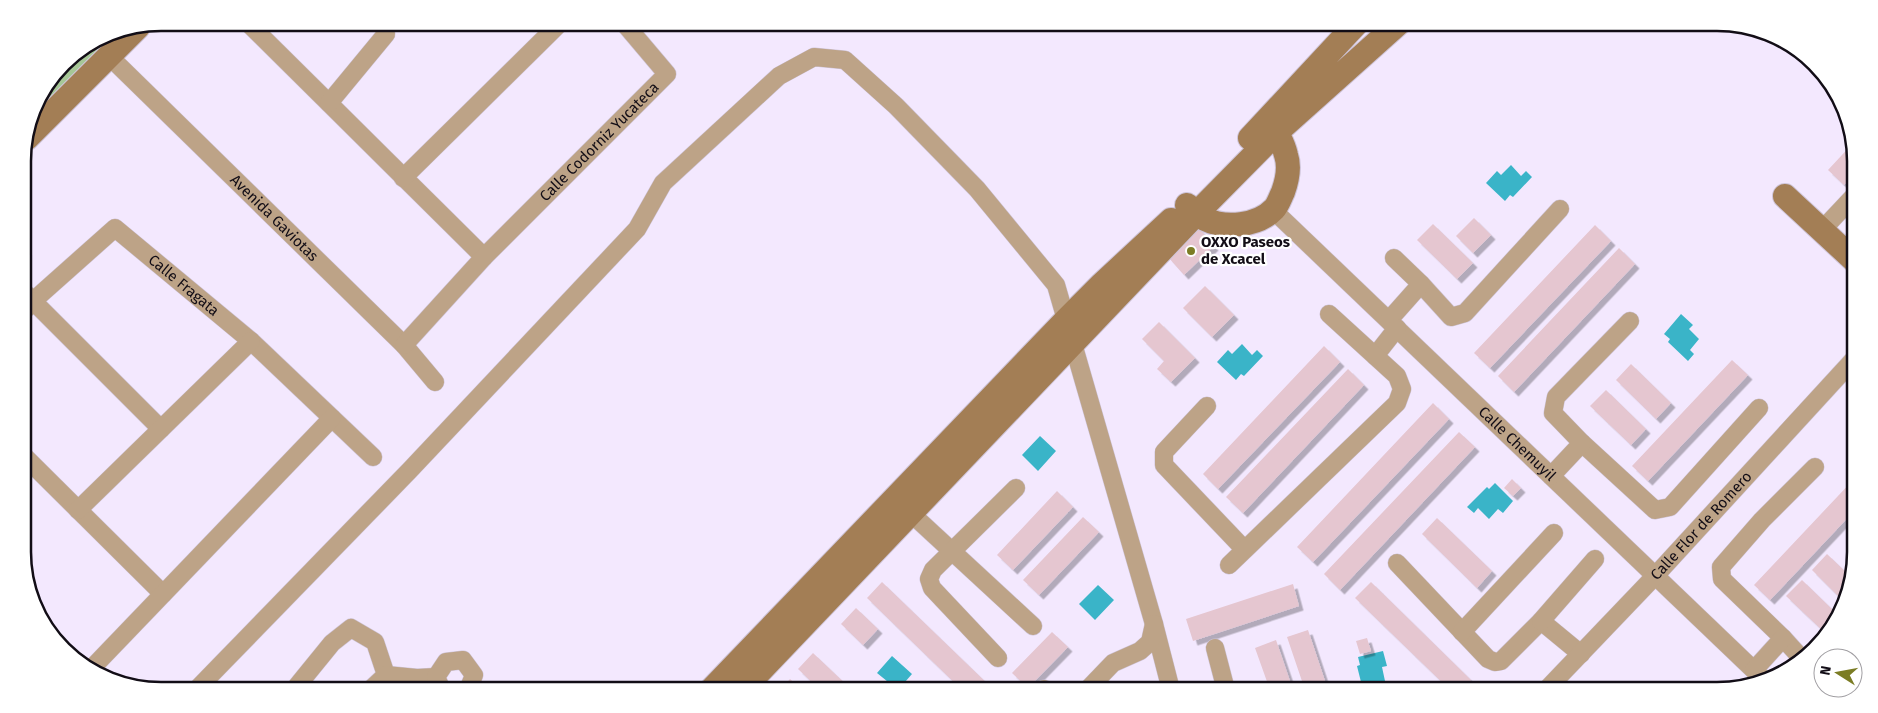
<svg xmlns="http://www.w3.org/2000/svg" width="1878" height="713" font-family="'Fira Sans',sans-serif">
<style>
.green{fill:#a6c796}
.water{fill:#3ab4c8}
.building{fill:#e5c6d0;filter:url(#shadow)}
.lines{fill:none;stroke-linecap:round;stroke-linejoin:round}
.street-casing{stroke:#cfc5d9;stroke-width:19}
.secondary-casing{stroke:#cfc5d9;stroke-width:26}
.street{stroke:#bda387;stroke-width:18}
.secondary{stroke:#a37e55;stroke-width:24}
.poi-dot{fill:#7b7c24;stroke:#fff;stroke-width:2}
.labels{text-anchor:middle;stroke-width:4.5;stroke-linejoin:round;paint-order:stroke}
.street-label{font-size:15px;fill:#120d16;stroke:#fff}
.poi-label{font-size:15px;font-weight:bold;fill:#120d16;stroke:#fff;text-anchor:start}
.rim{fill:none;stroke:#120d16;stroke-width:2.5}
</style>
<defs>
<filter id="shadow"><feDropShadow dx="4.5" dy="4.5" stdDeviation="0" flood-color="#0004"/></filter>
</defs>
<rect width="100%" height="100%" fill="#f3e8fe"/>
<path class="green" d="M115,32L33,115L37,100L70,57L108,33Z"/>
<path class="water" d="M1511,165L1521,176L1526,171L1532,177L1513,197L1510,195L1505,201L1486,183L1497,171L1501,175Z
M1681,314L1693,325L1689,329L1699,339L1690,350L1694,354L1688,361L1668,342L1670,339L1664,334Z
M1242,344L1252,355L1257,350L1263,356L1244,376L1241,374L1236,380L1217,362L1228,350L1232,354Z
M1040,436L1056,451L1038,471L1022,455Z
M1495,483L1513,501L1503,513L1498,509L1489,519L1478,508L1474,513L1467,507L1487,487L1489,489Z
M1098,585L1114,600L1095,620L1079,604Z
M1383,651L1387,666L1382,667L1385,681L1370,685L1372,690H1363L1357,666L1360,665L1358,657Z
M892,656L912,674L898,690L877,673Z"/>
<path class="building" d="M1854,142V174L1844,185L1828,170Z
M1474,218L1491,235L1473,253L1456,236Z
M1433,224L1473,263L1457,279L1417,240Z
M1595,225L1611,241L1490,368L1474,353Z
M1197,226L1214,246L1184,275L1168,257Z
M1619,248L1635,264L1514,392L1498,376Z
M1205,286L1234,315L1212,337L1183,308Z
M1159,322L1195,358L1171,382L1157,369L1164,361L1142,339Z
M1324,346L1340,362L1218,489L1203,474Z
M1732,360L1748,375L1648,481L1632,466Z
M1631,364L1671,403L1656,419L1616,380Z
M1348,369L1364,385L1243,513L1226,497Z
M1606,390L1646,429L1631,445L1590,406Z
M1433,403L1449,419L1313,562L1297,547Z
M1459,432L1475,447L1340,590L1324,574Z
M1512,479L1521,488L1513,496L1504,488Z
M1854,479L1855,510L1770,600L1754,585Z
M1057,491L1073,507L1013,570L997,555Z
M1083,517L1099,532L1039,595L1023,580Z
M1437,518L1492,571L1477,588L1422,534Z
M1827,554L1851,577L1848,597L1844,602L1812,570Z
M1802,580L1836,613L1823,631L1786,596Z
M882,582L994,690H962L867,598Z
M1371,582L1471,680L1461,690H1450L1355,598Z
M1293,584L1299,606L1193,641L1186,619Z
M856,608L878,629L863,645L841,624Z
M1308,630L1328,690H1305L1287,637Z
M1052,632L1068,647L1028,688L1012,673Z
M1367,638L1371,651L1360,654L1356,641Z
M1276,640L1293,690H1270L1255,648Z
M813,653L852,690H820L798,669Z
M790,679L802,690H780Z"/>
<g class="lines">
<g class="street-casing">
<g id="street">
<path d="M247,22L484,257"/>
<path id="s1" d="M110,57L404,345L435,382"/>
<path d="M329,103L386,34"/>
<path d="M403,178L561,22"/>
<path id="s2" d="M1273,210L1761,677"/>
<path d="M1822,230L1854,196"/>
<path d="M1421,284L1451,317L1465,313L1560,209"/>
<path id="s3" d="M24,292L33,301L115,228L251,341L373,457"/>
<path d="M24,311L33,301L161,429"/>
<path d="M1389,320L1421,284L1394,258"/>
<path id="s4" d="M404,345L484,257L667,74L623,22"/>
<path d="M1375,356L1397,328"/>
<path d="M1207,406L1164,452V465L1244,549"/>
<path d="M1582,443L1655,510L1670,507L1759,408"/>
<path d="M24,456L163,594"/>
<path d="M1551,476L1582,443L1553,413L1556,397L1630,321"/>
<path d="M903,506L1033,626"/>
<path d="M78,510L251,341"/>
<path d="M1397,563L1488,659L1495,662L1501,661L1541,621L1581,654"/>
<path d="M1229,565L1397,403L1402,389L1397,376L1329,314"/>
<path d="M1541,621L1595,559"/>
<path d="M1462,632L1554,533"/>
<path d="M1215,648L1226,690"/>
<path d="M998,658L932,588L929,579L933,570L1016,488"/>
<path d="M1803,660L1783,638L1722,579L1721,567L1762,520L1815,467"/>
<path d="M93,667L332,418"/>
<path d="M1754,670L1783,638"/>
<path d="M297,686L332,643L351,628L375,642L386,675"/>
<path d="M1044,689L1046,690"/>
<path d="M196,690L409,471L637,229L663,183L779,76L814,57L845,60L896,106L977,189L1056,285L1154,624L1171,690"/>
<path d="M370,690L386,675L417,678L436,677"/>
<path d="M442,690L436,677L446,662L463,660L474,675L468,690"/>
<path d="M1087,690L1113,663L1140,651L1150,642L1154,624"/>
<path id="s5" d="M1546,690L1655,576L1855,358"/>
</g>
</g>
<g class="secondary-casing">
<path id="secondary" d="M27,138L138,27
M1250,138L1358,22
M1785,196L1855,261
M1187,205C1193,210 1199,215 1205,219C1225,229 1258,226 1274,209C1278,205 1280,198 1283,192C1287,181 1290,167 1286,155C1283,142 1276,131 1269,120
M711,690L1067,319L1102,284L1171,220
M742,690L1197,213L1277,132L1400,22"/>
</g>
<use href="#street" class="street"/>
<use href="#secondary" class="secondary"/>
</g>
<circle class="poi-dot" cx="1191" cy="251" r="5"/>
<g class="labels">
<g class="street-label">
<text dy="5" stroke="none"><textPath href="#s4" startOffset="282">Calle Codorniz Yucateca</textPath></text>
<text dy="5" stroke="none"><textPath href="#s1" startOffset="230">Avenida Gaviotas</textPath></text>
<text dy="5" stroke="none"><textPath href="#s3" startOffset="212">Calle Fragata</textPath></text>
<text dy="5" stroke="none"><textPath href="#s2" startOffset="338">Calle Chemuyil</textPath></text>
<text dy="5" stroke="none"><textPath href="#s5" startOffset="226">Calle Flor de Romero</textPath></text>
</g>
<g class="poi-label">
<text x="1201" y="247">OXXO Paseos<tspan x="1201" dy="17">de Xcacel</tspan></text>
</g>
</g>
<path d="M0 0H1878V713H0ZM161 31H1717A130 130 0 0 1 1847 161V552A130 130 0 0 1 1717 682H161A130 130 0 0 1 31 552V161A130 130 0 0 1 161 31Z" fill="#fff" fill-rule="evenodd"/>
<path class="rim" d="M161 31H1717A130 130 0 0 1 1847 161V552A130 130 0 0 1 1717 682H161A130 130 0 0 1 31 552V161A130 130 0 0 1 161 31Z"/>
<g transform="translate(1838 673) rotate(281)"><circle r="24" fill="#ffffff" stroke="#a09ea2"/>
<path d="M0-4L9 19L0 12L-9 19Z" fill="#7b7c24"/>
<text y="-8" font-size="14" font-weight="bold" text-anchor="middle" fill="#120d16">N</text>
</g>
</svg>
